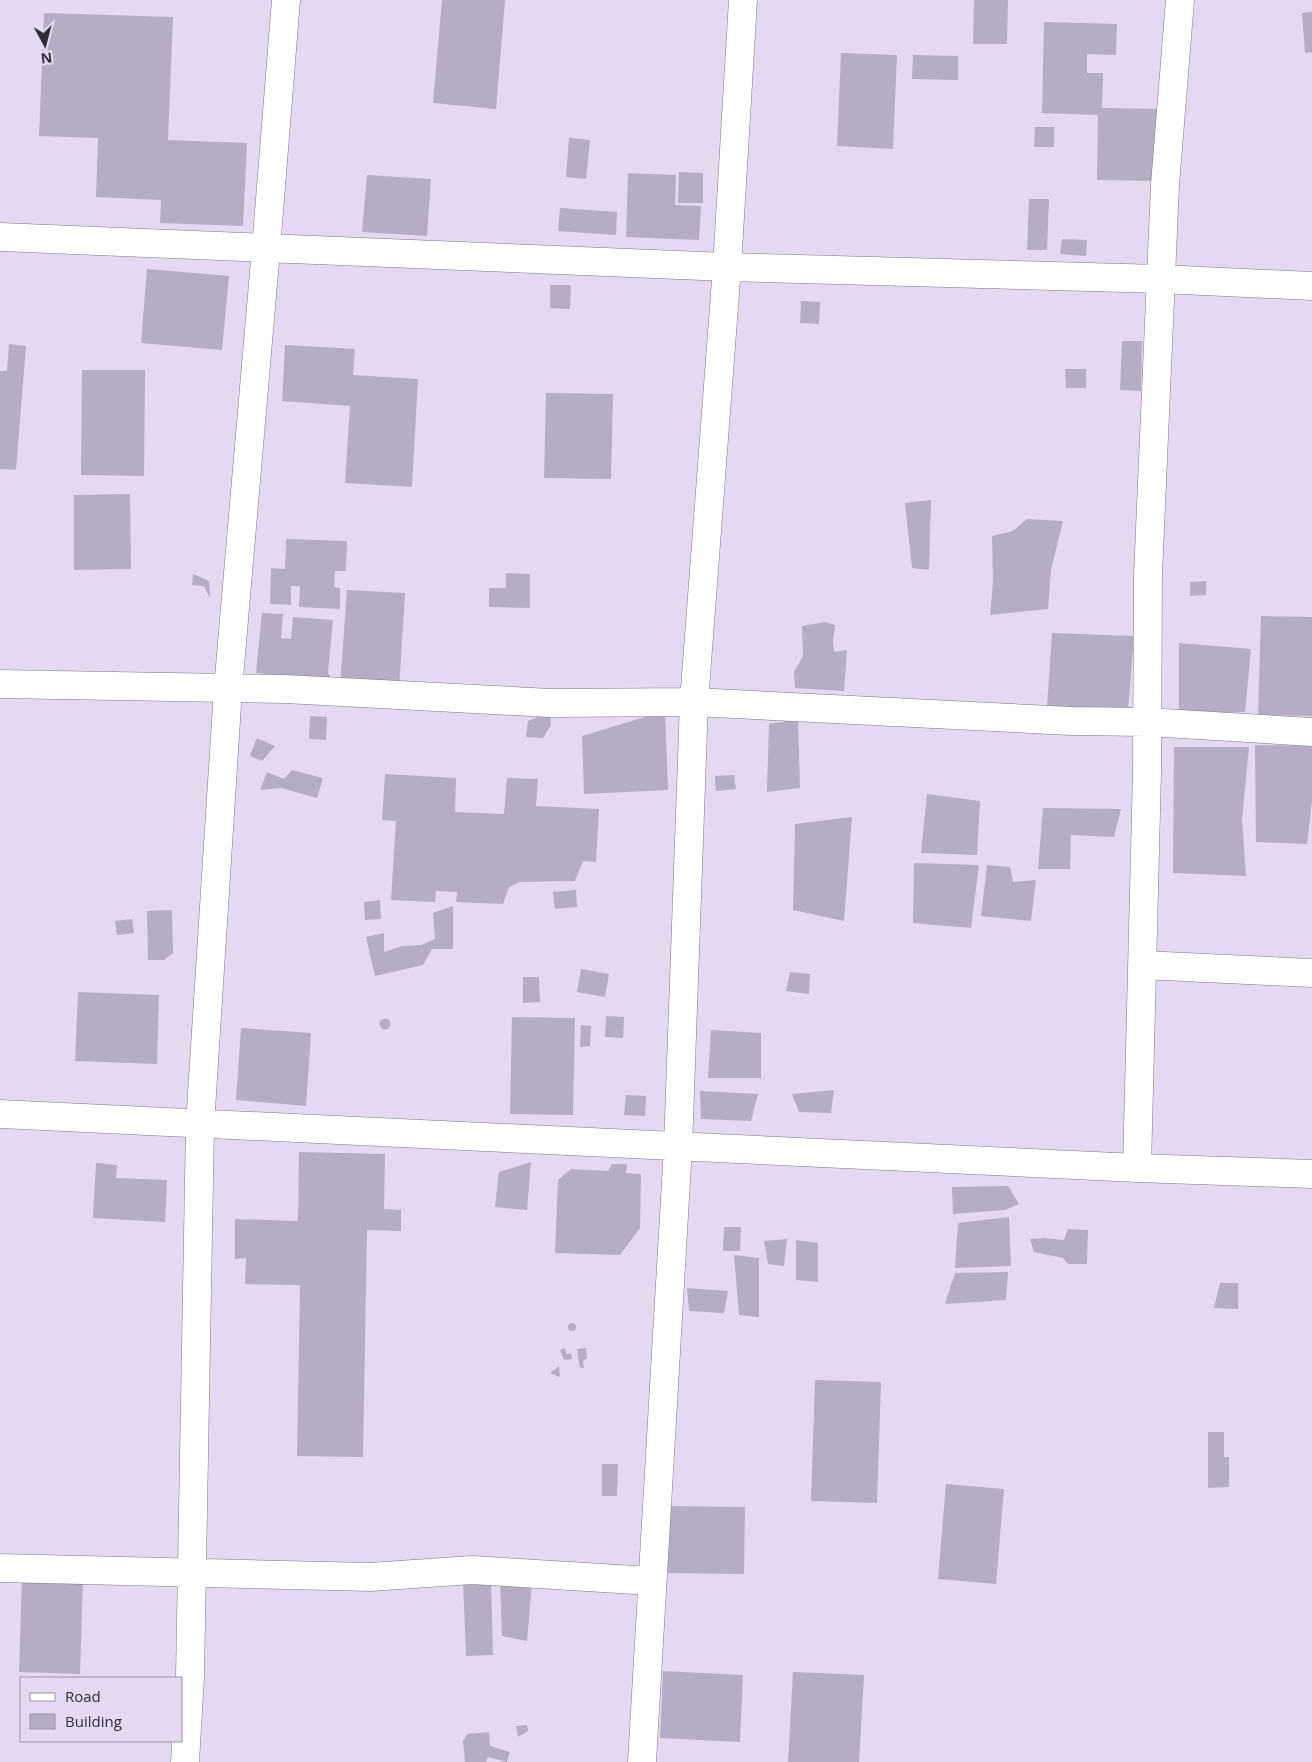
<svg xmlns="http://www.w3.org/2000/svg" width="1312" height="1762" font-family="'Open Sans',sans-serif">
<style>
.building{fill:#b6acc3}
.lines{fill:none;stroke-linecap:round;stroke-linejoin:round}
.minor-casing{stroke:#7f758b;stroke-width:29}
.minor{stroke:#fff;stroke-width:28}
</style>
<rect width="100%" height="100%" fill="#e4d9f1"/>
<path class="building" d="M442,0H505L496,109L433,103Z
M974,0H1008L1007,44H973Z
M1312,12V52L1305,53L1302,13Z
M44,13L173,17L168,140L247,143L243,226L160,223L161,200L96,197L98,138L39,136Z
M1044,22L1117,24L1116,55L1087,54V73H1103L1102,108L1165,109L1163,181L1097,180L1098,115L1042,113Z
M841,53L897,55L893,149L837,146Z
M913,55L958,56V80L912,79Z
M1035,127H1054V147H1034Z
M569,138L590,140L586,179L566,177Z
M679,172L703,173V203H678Z
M628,173L676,175L675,205L701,206L699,240L626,237Z
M367,175L431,179L427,236L362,232Z
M1029,199H1049L1047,250H1027Z
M560,208L617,212L616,235L558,231Z
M1062,239L1087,240L1086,256L1060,254Z
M147,269L229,276L222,350L141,343Z
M550,285H571L570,309L550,308Z
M801,301L820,302L819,324L800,323Z
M1122,341H1142L1141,391L1120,390Z
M9,344L26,346L16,470L0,469V371H7Z
M285,345L355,349L353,375L418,379L412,487L345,483L350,406L282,401Z
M1065,369H1086V388H1066Z
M82,370H145L144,476L81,475Z
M546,393L613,394L611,479L544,478Z
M130,494L131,569L74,570V495Z
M931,500L929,570L912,568L905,503Z
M1027,519L1063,521L1051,570L1048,609L990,615L993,583L992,536L1013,531Z
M286,539L347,541L346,571H335L334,587L340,588V609L299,607L300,586H291V605L270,604L271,568L285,569Z
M506,573L530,574V608L489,607V588H506Z
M193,574L209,581L210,598L204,586L192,585Z
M1206,581V595L1190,596V582Z
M347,590L405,593L399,690L340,686Z
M262,613L283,614L281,638L291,639L293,617L333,620L328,673L333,681L256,673Z
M1261,616L1312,617V716L1258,715Z
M825,622L835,625L833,641L834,652L847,650L844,691L795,688L794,672L803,656L802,626Z
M1052,633L1134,636L1128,710L1047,707Z
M1179,643L1251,649L1245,712L1179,715Z
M665,711L668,790L584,794L582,736Z
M550,712L551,725L543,738L526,737L528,721Z
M310,716L327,717L326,740L309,739Z
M798,719L800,788L767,792L769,724Z
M257,738L275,746L262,761L250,756Z
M1255,745L1312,746V801L1307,844L1256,842Z
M1174,747H1249L1242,819L1246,876L1173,873Z
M292,770L323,778L317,798L281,788L260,790L267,772L284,779Z
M385,774L456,778L455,812L504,814L507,778L538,779L536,806L599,809L596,862L583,861L575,881L519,882L509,887L503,904L456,902L457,892L436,891L435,902L391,900L396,821L382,820Z
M734,775L736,789L716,791L715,776Z
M927,794L980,801L977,855L921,853Z
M1043,808L1121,809L1114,837L1071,835L1070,869H1038Z
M852,817L844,921L793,910L795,824Z
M914,863L979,865L971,928L913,923Z
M987,865L1010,867L1013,882L1036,880L1031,921L981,916Z
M576,890L577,907L555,909L553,892Z
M380,900L381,919L365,920L364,902Z
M453,906V949H432L423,965L375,976L366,937L384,933V952L402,946L421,945L435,939L433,913Z
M172,910L173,953L164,960H148L147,911Z
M132,919L134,933L117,935L115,921Z
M581,969L609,974L605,997L577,992Z
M790,972L810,974L809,994L786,991Z
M523,977H539L540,1002L523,1003Z
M78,992L159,995L157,1064L75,1061Z
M606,1016L624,1017L623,1038L605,1037Z
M512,1017L575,1018L573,1115L510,1114Z
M379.5 1024a5.5 5.5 0 1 1 11 0a5.5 5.5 0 1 1-11 0Z
M581,1025L591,1026L590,1046L580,1047Z
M241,1028L311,1033L306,1106L236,1100Z
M711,1030L761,1033V1078H708Z
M834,1090L831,1113L799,1112L792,1094Z
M700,1091L758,1094L751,1121L701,1119Z
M626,1095L646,1096L645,1116L624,1115Z
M299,1152L385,1154L384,1209L401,1210V1231L367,1230L363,1457L297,1456L300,1285L245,1284L246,1258L235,1259V1219L298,1221Z
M531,1162L527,1210L495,1207L499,1172Z
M96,1163L117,1165L116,1178L167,1180L165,1222L93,1218Z
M612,1164H627L626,1173L641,1174L640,1228L620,1255L555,1253L558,1180L571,1169L608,1171Z
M1008,1186L1019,1204L1005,1210L953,1214L952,1187Z
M1009,1217L1011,1266L955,1268L958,1223Z
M724,1227H741L740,1251H723Z
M1068,1229L1088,1230L1087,1264H1068L1063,1258L1034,1252L1030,1239L1044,1238L1064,1240Z
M787,1239L784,1266L768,1264L764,1241Z
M796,1240L818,1243V1282L796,1280Z
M734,1255L759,1258V1317L739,1315Z
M1008,1272L1006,1300L945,1304L955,1273Z
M1220,1283H1238V1309L1214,1308Z
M687,1288L728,1291L724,1313L689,1311Z
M568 1327a4 4 0 1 1 8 0a4 4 0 1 1-8 0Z
M565,1348L566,1354L571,1353L572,1359L564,1360L560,1350Z
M586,1348L587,1358L583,1361L584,1368H580L577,1349Z
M559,1366L560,1377L550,1373Z
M815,1380L881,1382L877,1503L811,1501Z
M1208,1432H1224V1457H1229V1487L1208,1488Z
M602,1464H618L617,1496H602Z
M946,1484L1004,1489L996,1584L938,1579Z
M664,1506L745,1507L744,1574L663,1573Z
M22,1577L83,1578L80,1674L19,1672Z
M491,1579L493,1655L466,1656L463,1581Z
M500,1581L532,1584L527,1641L502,1636Z
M663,1671L743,1675L740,1742L660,1738Z
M793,1672L864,1675L859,1762H788Z
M527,1725L528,1731L518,1737L516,1726Z
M489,1732L490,1746L510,1752L507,1762L488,1757L486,1762H465L463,1741L467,1734Z"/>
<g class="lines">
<g class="minor-casing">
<path id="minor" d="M0,237L727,267L1160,279L1312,286
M0,684L285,689L550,703L694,702L1071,721L1147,722L1312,732
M1142,965L1312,973
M0,1114L1137,1168L1312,1174
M1137,1168L1147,772L1148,575L1165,185L1180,0
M0,1568L370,1577L472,1570L652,1581
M185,1762L190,1677L200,1125L228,689L266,249L286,0
M642,1762L678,1147L694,702L727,267L743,0"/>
</g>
<use href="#minor" class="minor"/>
</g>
<rect x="20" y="1677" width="162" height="65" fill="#e4d9f1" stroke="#9c94a7"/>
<rect x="30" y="1693" width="25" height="8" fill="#ffffff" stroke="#9c94a7"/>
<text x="65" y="1702" font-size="15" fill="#312d37">Road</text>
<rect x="30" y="1714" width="25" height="15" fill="#b6acc3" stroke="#9c94a7"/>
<text x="65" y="1727" font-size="15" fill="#312d37">Building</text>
<g transform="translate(45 45) rotate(173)" stroke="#e4d9f1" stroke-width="4" paint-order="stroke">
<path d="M0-4L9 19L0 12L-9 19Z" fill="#312d37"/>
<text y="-8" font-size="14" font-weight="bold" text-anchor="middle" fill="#312d37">N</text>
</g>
</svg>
